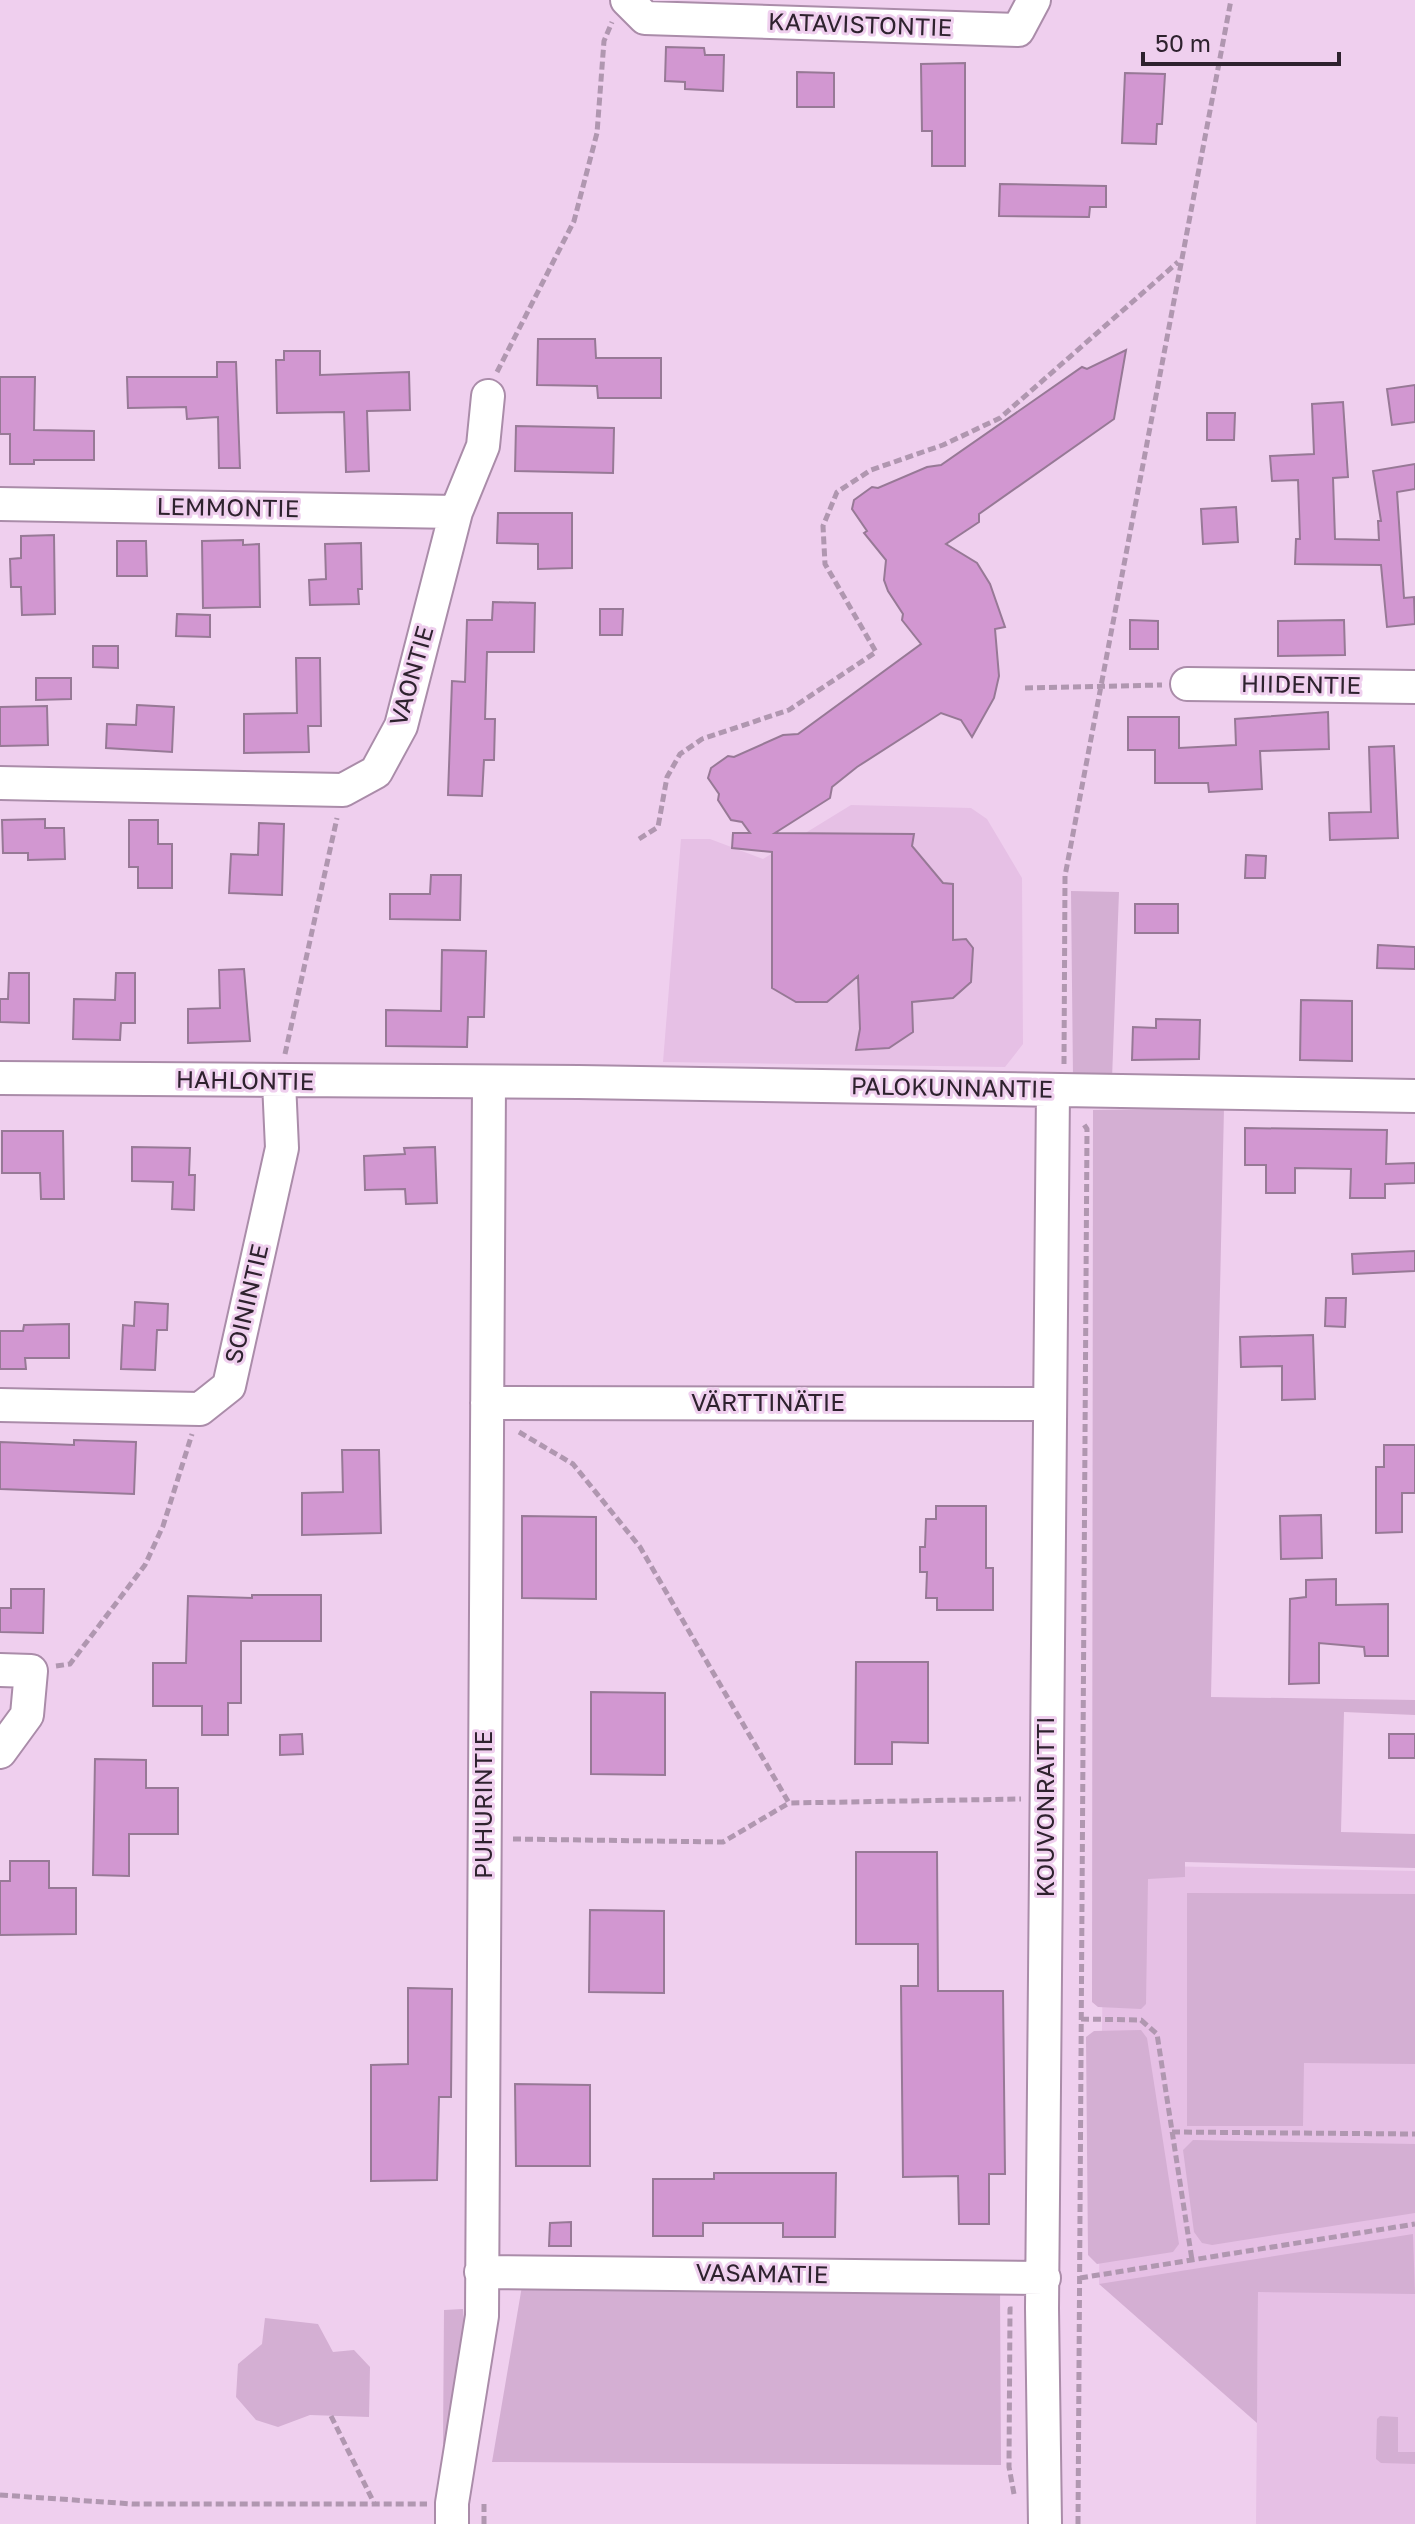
<svg xmlns="http://www.w3.org/2000/svg" width="1415" height="2524" font-family="'Golos Text',sans-serif">
<style>
.built{fill:#e6c0e5}
.green{fill:#d4afd3}
.building{fill:#d297d1;stroke:#977996;stroke-width:2}
.lines{fill:none;stroke-linecap:round;stroke-linejoin:round}
.minor-casing{stroke:#aa8ca9;stroke-width:36}
.path{stroke:#b097b0;stroke-width:5;stroke-dasharray:8 4;stroke-linecap:butt}
.minor{stroke:#fff;stroke-width:32}
.labels{text-anchor:middle;stroke-width:6;stroke-linejoin:round;paint-order:stroke}
.street-label{font-size:24px;fill:#2e222e;stroke:#efcfee}
</style>
<rect width="100%" height="100%" fill="#efcfee"/>
<path class="built" d="M851,805L971,808L987,819L1022,878L1023,1044L1005,1067L663,1062L681,839H710L763,859Z
M1104,1865L1415,1871V2524H1256L1258,2292L1099,2284Z"/>
<path class="green" d="M1071,891L1119,892L1112,1079L1073,1077Z
M1224,1108L1211,1697L1415,1700V1715L1344,1712L1341,1832L1415,1834V1868L1185,1862V1877L1148,1879L1146,2004L1141,2009L1098,2007L1092,2002L1093,1110Z
M1187,1893L1415,1894V2064L1304,2063L1303,2126H1187Z
M1141,2030L1147,2038L1179,2244L1173,2252L1097,2264L1088,2255L1086,2037L1094,2031Z
M1193,2140L1415,2144V2213L1212,2245L1202,2243L1194,2232L1183,2150Z
M1413,2234L1415,2294L1258,2292L1257,2423L1099,2284Z
M522,2286L563,2290L833,2292L1000,2288L1001,2465L492,2462Z
M463,2309L467,2355L450,2445L443,2444L444,2310Z
M265,2318L318,2324L333,2352L354,2350L370,2367L369,2417L310,2415L278,2427L256,2420L236,2397L238,2364L262,2344Z
M1380,2416L1398,2417V2452H1415V2464L1381,2463L1376,2459L1377,2419Z"/>
<path class="building" d="M666,47L704,48L705,55H724L723,91L685,89V82L665,81Z
M965,63V166H932V131H922L921,64Z
M797,72L834,73V107H797Z
M1125,73L1165,74L1162,124H1157L1156,144L1122,143Z
M1000,184L1106,186V207H1090L1089,217L999,216Z
M538,339H595L596,358H661V398H598L597,386L537,385Z
M1126,350L1114,419L979,514V522L946,544L977,563L990,584L1005,627L995,629L999,676L994,698L972,737L961,720L941,713L857,767L832,787L830,798L775,833L914,834L912,846L943,883L953,884V940L966,939L973,948L971,982L953,998L912,1002L913,1032L889,1048L856,1050L860,1029L858,976L827,1002H796L772,988V852L732,848L733,833H750L742,822L731,820L718,800L719,794L708,778L711,768L728,756L734,757L783,735L798,734L921,644L902,620L903,614L888,591L884,580L886,560L864,533L867,531L852,509L854,500L872,487L878,488L927,467L941,465L1082,367L1087,369Z
M284,351H320V375L409,372L410,410L367,411L369,471L346,472L344,412L277,413L276,360H284Z
M217,362H236L240,468H219L218,417L187,419L186,407L128,408L127,377H217Z
M0,377H35L34,430L94,431V460H34V464H10V434H0Z
M1415,385V422L1392,425L1387,389Z
M1343,402L1348,477L1333,478L1335,539L1379,540L1378,521H1381L1373,471L1415,464V489L1397,492L1404,598L1414,597L1415,624L1387,627L1381,565L1295,564L1296,539H1300L1298,480L1272,481L1270,456L1314,454L1312,404Z
M1207,413H1235L1234,440H1207Z
M516,426L614,428L613,473L515,471Z
M1236,507L1238,542L1203,544L1201,509Z
M498,513H572V568L538,569V544L497,543Z
M54,535L55,614L22,615L21,587H11L10,559L21,558V536Z
M243,540V545L259,544L260,607L203,608L202,541Z
M117,541H146L147,576H117Z
M361,543L362,589H358L359,604L310,605L309,580L326,579L325,544Z
M493,602L535,603L534,652H487L485,719H495L494,760H484L482,796L448,795L452,681L465,682L467,620H492Z
M600,609H623L622,635H600Z
M177,614L210,615V637L176,636Z
M1130,620L1158,621V649H1130Z
M1344,620L1345,655L1278,656V621Z
M93,646H118V668L93,667Z
M296,658H320L321,726H308L309,752L244,753V714L297,713Z
M36,678H71V699L36,700Z
M137,705L174,707L172,752L106,748L107,724L136,725Z
M47,706L48,745L0,746V707Z
M1328,712L1329,749L1260,751L1262,789L1209,792L1208,783H1155V750H1128V717H1179V748L1236,745L1235,719Z
M1394,746L1398,838L1330,840L1329,813L1371,812L1369,747Z
M45,819V828H64L65,859L28,860V853H3L2,820Z
M129,820H158V844H172V888H138V867H129Z
M259,823L284,824L282,895L229,893L231,854L258,855Z
M1246,855L1266,856L1265,878H1245Z
M431,875H461L460,920L390,919V894H430Z
M1135,904H1178V933H1135Z
M1378,945L1415,947V969L1377,968Z
M442,950L486,951L484,1017H468L467,1047L386,1046V1010L441,1011Z
M244,969L250,1041L188,1043V1009L220,1008L219,970Z
M9,973H29V1023L0,1022V999H8Z
M116,973H135V1023H121L120,1040L73,1039L74,999L115,1000Z
M1301,1000L1352,1001V1061L1300,1060Z
M1156,1019L1200,1020L1199,1059L1132,1060L1133,1027L1156,1028Z
M1245,1128L1387,1130L1386,1164L1415,1163V1183L1385,1184V1198H1350L1351,1169L1295,1168V1193H1266V1165H1245Z
M2,1131H63L64,1199H41L40,1173H2Z
M132,1147L190,1148L189,1175H195L194,1210L172,1209L173,1182L132,1181Z
M435,1147L437,1203L406,1204L405,1189L365,1190L364,1156L405,1154L404,1148Z
M1415,1251V1271L1353,1274L1352,1254Z
M1326,1298H1346L1345,1327L1325,1326Z
M135,1302L168,1304L167,1330H157L155,1370L121,1369L123,1325L134,1326Z
M69,1324V1358H25L26,1369H0V1331H23L24,1325Z
M1313,1335L1315,1399L1282,1400V1366L1241,1367L1240,1337Z
M74,1440L136,1442L134,1494L0,1489V1442L74,1445Z
M1384,1445H1415V1493H1402V1532L1376,1533V1467H1384Z
M342,1450H379L381,1533L302,1535V1493L343,1492Z
M936,1506H986V1568H993V1610H937V1598H926L927,1572H920V1547H925L926,1519H936Z
M1321,1515L1322,1558L1281,1559L1280,1516Z
M522,1516L596,1517V1599L522,1598Z
M1336,1579V1605L1388,1604V1656H1365L1364,1647L1319,1643V1683L1289,1684L1290,1599L1306,1597V1580Z
M11,1589H44L43,1633L0,1632V1608H11Z
M252,1595H321V1641H241V1703H228V1735H202V1706H153V1663H186L188,1596L252,1598Z
M856,1662H928V1743L892,1742V1764H855Z
M591,1692L665,1693V1775L591,1774Z
M302,1734L303,1754L280,1755V1735Z
M1389,1734H1415V1758H1389Z
M95,1759L146,1760V1788H178V1834H129V1876L93,1875Z
M856,1852H937L938,1991H1003L1005,2174H989V2224H959L958,2176L903,2177L901,1986H918V1944H856Z
M10,1861H49V1888H76V1934L0,1935V1881H10Z
M590,1910L664,1911V1993L589,1992Z
M408,1988L452,1989L451,2097H439L437,2180L371,2181V2065L408,2064Z
M515,2084L590,2085V2166H516Z
M714,2173H836L835,2237H783V2223H703V2236H653V2179H714Z
M571,2222V2246H549L550,2223Z"/>
<g class="lines">
<g class="minor-casing">
<path id="minor" d="M627,0L645,18L1018,30L1034,0
M0,504L456,512
M1187,684L1415,687
M0,783L343,790L376,772L401,726L456,512L483,446L488,396
M0,1078L579,1082L1415,1096
M487,1403L1048,1404
M0,1405L200,1409L229,1386L282,1148L279,1082
M0,1670L31,1671L27,1715L0,1752
M481,2272L1044,2278
M452,2524V2503L482,2316L489,1083
M1045,2524L1042,2308L1053,1090"/>
</g>
<path class="path" d="M497,372L574,221L597,133L604,41L612,22
M1025,688L1162,685
M639,839L658,827L667,777L680,754L702,739L789,710L876,652L825,564L823,526L837,492L871,470L943,445L1000,418L1178,262
M285,1054L337,818
M1064,1064L1065,876L1231,0
M519,1432L573,1464L640,1547L789,1803L1021,1799
M56,1666L70,1664L145,1565L163,1526L192,1434
M513,1839L723,1842L789,1803
M1081,2019L1141,2020L1157,2034L1192,2260
M1172,2132L1415,2134
M1080,2278L1415,2224
M331,2416L375,2505
M1014,2494L1009,2467L1010,2309H1015
M0,2495L133,2504H427
M484,2524V2501
M1078,2524L1087,1129L1083,1123"/>
<use href="#minor" class="minor"/>
</g>
<g class="labels">
<g class="street-label">
<text transform="translate(860 25) rotate(2)" y="8">KATAVISTONTIE</text>
<text transform="translate(228 508) rotate(1)" y="8">LEMMONTIE</text>
<text transform="translate(412 676) rotate(-74)" y="8">VAONTIE</text>
<text transform="translate(1301 685) rotate(1)" y="8">HIIDENTIE</text>
<text transform="translate(245 1081) rotate(1)" y="8">HAHLONTIE</text>
<text transform="translate(952 1088) rotate(1)" y="8">PALOKUNNANTIE</text>
<text transform="translate(247 1304) rotate(-77)" y="8">SOININTIE</text>
<text x="768" y="1411">VÄRTTINÄTIE</text>
<text transform="translate(484 1805) rotate(-90)" y="8">PUHURINTIE</text>
<text transform="translate(1046 1807) rotate(-90)" y="8">KOUVONRAITTI</text>
<text transform="translate(762 2274) rotate(1)" y="8">VASAMATIE</text>
</g>
</g>
<path d="M1143 52v12h196v-12" fill="none" stroke="#2e222e" stroke-width="4"/>
<text x="1155" y="52" font-size="24" fill="#2e222e" stroke="#efcfee" stroke-width="6" paint-order="stroke">50 m</text>
</svg>
